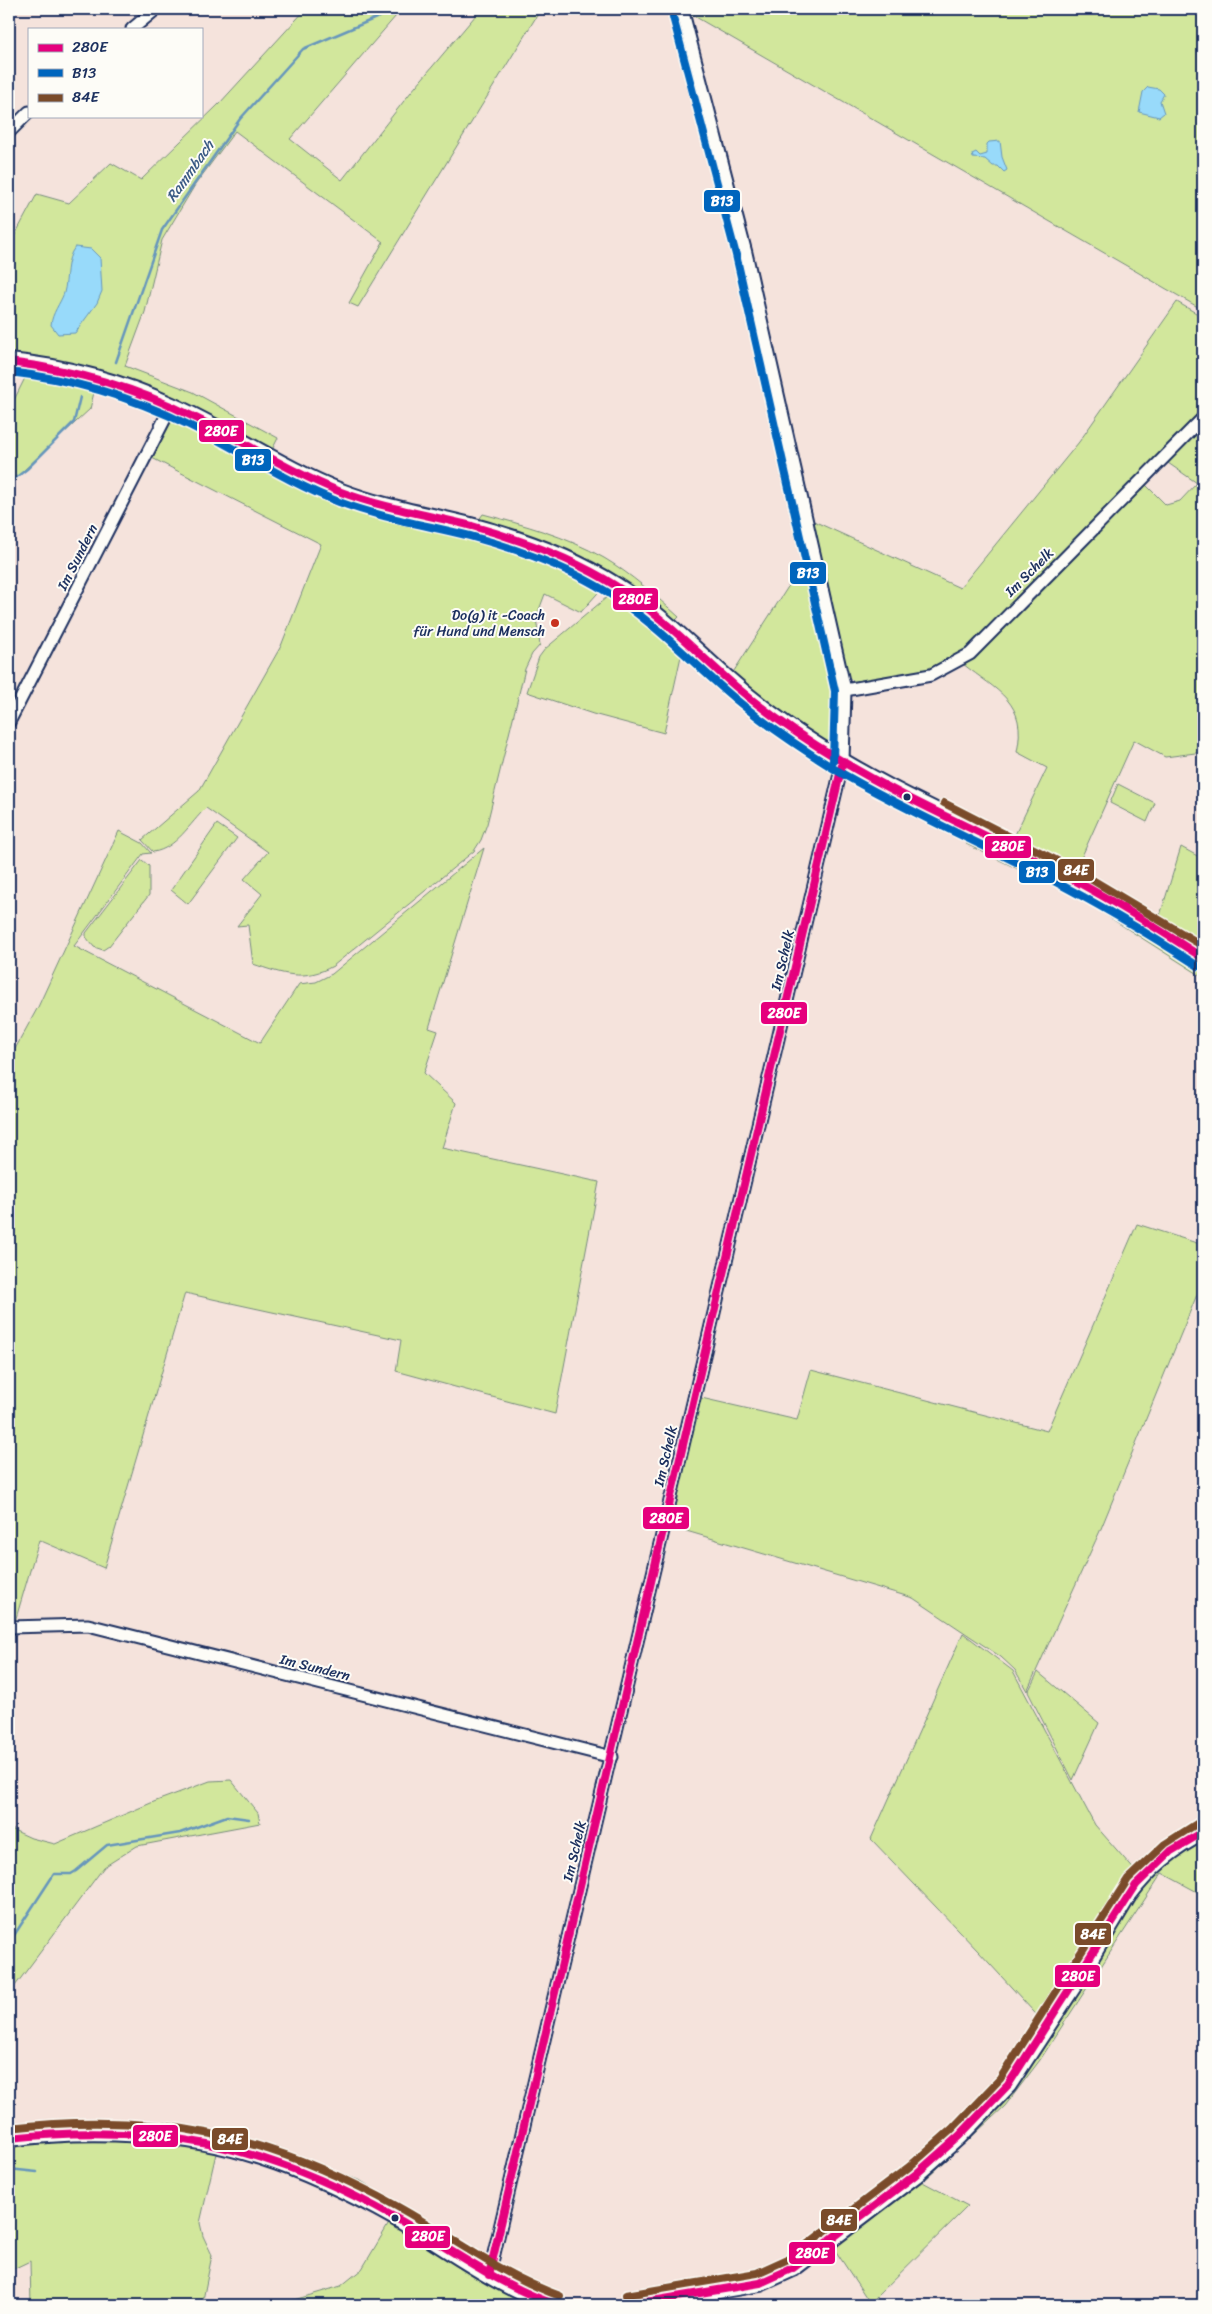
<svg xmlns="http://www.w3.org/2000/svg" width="1212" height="2314" font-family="Sriracha,sans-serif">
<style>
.green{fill:#d2e79c;stroke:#768b7d}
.water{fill:#98dafa;stroke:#6696bc}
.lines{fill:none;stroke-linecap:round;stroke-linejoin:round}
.stream{stroke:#6696bc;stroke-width:2.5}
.street-casing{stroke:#1b2f5e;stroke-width:15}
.secondary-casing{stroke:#1b2f5e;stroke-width:20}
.street{stroke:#fdfcf7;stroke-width:11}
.secondary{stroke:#fdfcf7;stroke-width:16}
.bus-1-casing{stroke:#fdfcf7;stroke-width:11}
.bus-2-casing{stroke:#fdfcf7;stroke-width:11}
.bus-3-casing{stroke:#fdfcf7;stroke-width:11}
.bus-1{stroke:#e5007d;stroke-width:8}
.bus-2{stroke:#0065bd;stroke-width:8}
.bus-3{stroke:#7a4b2a;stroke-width:8}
.poi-dot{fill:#c8321e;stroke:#fdfcf7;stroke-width:2}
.bus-dot{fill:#1b2f5e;stroke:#fdfcf7;stroke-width:2}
.labels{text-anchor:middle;stroke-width:4;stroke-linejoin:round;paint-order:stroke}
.street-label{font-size:14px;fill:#1b2f5e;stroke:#fdfcf7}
.poi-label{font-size:14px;fill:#1b2f5e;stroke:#fdfcf7;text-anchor:end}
.water-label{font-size:15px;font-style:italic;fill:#3a5a85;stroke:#fdfcf7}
.line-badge{stroke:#fdfcf7;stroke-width:2}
.badge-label{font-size:14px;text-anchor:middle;font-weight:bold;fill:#fff}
</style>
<rect width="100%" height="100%" fill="#f5e3dc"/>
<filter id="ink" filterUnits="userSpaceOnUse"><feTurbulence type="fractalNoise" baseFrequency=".02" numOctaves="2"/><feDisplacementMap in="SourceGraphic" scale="10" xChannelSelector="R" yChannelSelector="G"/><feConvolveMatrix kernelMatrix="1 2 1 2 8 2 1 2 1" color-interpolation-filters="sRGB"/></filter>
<g filter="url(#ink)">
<path class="green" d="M306,9L322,10L402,9L290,139L342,180L411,92L481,9H541L358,307L349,303L383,242L235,131L195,185L162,240L145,312L125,366L193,392L278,438L271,452L171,399L9,357V246L37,194L69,203L111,163L141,180L219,104Z
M686,9H1203V310L687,12Z
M1177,302L1203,317V415L968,652L929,673L860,685L843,674L807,518L960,588L1079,442Z
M28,372L96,384L90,409L9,484V410Z
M178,415L233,443L468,533L530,551L568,567L604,586L581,612L545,594L536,618L540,645L532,654L525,669L487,824L481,840L474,851L333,966C303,982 283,974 253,964L248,925L237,926L262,894L244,879L268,852L206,808C190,823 176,849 153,852L142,840L199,791L281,646L321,544L150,457L168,424Z
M1203,427V752L1165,757L1134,740L1074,874L1012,841L1047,768L1017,752C1028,702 997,691 963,664L1045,581L1146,485L1166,505L1180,501L1197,483L1168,463Z
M483,514C524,525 566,536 604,558C631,574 656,596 679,617L673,623L478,521Z
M811,551L842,692L841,732L834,739L823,743L775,711L732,674Z
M613,592L643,614L683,647L664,733L593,714L527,692L539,657L545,649Z
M1118,784L1155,803L1147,822L1110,803Z
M217,824L237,838L188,904L171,890Z
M119,831L142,843L151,853L143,854L74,946L260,1043L299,984L316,982L332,974L484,848L429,1028L438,1031L424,1073L456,1103L442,1148L599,1182L555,1414L396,1371L401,1340L185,1293L104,1568L39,1540L14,1625H9V1060L38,1007Z
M972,833L1150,931L1203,966V977L1082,900L966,844Z
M1181,847L1203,859V952L1158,922Z
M142,860L149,866V895L109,946L103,950L94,947L86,937V933Z
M1137,1224L1203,1245V1280L1100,1531L1027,1691L1015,1670L1001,1657L913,1598L666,1525L697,1397L797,1420L811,1370L1047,1431Z
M963,1633L1013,1671L1095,1825L1137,1873L1044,2023L979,1952L871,1839Z
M1038,1672L1099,1723L1073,1780L1028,1692Z
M231,1780L258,1813L260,1823L137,1846L104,1867L9,1994V1828L31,1838L55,1844L151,1803L210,1781Z
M1203,1838V1895L1162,1873L1040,2060L1005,2106L926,2179L921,2176L964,2137L1149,1875Z
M109,2121L227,2135L272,2147L361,2181L489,2259L485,2264L219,2141L9,2134V2127Z
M43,2137L177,2142L217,2149L200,2223L203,2236L212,2255L203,2300L216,2305H31L30,2261L9,2271V2142Z
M917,2179L968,2206L870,2303L831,2244Z
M391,2220L540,2305H277L341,2286L362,2269Z"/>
<path class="water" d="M1148,87L1159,89L1164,94L1160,101L1164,113L1159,117L1139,112L1143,92Z
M1000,141L1002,157L1007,170L1004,172L998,166H993L985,159L973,158L972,154L976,152L980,156L987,154V144L989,142Z
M75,247L91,249L100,258L102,291L97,303L75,333L58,334L51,325C52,313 60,304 64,293C68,278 65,260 75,247Z"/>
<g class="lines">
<path class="stream" d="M116,362L162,230L240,119L303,49L388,13L392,9
M9,483L27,469L74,422L80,397
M9,1943L54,1874H71L76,1871L107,1845L180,1833L227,1816L249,1819
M9,2169L37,2172"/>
<g class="street-casing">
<path id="street" d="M132,29L156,9
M9,132L29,112
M845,690L931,675L970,654L1203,418
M9,722L172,405
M9,1627L88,1625L612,1757
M489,2275L843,761L845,690L746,253L682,9"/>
</g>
<g class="secondary-casing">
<path id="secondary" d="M9,362C64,367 122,383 172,406C230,432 282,469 341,492C390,511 442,517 492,532C536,545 577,561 616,586C656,611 689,645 725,677C753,702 785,726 817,746C885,790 961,822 1033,859C1092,888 1149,922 1203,958
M9,2138C88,2127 184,2131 260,2156C307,2171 352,2193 395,2217C448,2247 498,2288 557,2305
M628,2305L760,2283L793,2268L915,2175L959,2136L1008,2085L1075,1983L1128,1895C1148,1868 1172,1847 1203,1832"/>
</g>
<use href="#street" class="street"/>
<use href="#secondary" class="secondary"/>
<g class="bus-1-casing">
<path id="bus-1" d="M9,362C75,370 137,388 196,418C245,442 290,472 341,492C383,508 428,515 472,526C522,540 572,558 616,586C660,614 696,652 735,686C768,714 803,738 840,760C908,801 981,832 1051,868C1104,895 1154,926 1203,958
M9,2138C156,2122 266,2144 394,2217C449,2247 497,2285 557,2305
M489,2275L843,761
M628,2305L760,2283L793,2268L915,2175L959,2136L1008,2085L1136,1885L1171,1851L1203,1832"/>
</g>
<g class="bus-2-casing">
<path id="bus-2" d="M673,17L736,255L835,691L833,761
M9,372C72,379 132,397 189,425C239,450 287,482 339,502C382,518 426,525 470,536C518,549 565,566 607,592C651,620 687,657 726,691C760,721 797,746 836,770C904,810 976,841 1046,877C1099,904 1149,934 1198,966"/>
</g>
<g class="bus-3-casing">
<path id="bus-3" d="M944,803L1079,872L1203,946
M9,2128C158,2111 267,2134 398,2207C452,2237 501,2275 560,2296
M626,2295L757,2273L788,2259L909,2167L952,2129L1000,2079L1128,1879L1165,1844L1198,1823"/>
</g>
<use href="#bus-1" class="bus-1"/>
<use href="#bus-2" class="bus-2"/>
<use href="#bus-3" class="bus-3"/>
</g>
</g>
<circle class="poi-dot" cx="555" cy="623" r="5"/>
<g class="bus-dot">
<circle cx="907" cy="797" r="4.5"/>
<circle cx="395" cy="2218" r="4.5"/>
</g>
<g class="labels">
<g class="street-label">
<text transform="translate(77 557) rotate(-63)" y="5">Im Sundern</text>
<text transform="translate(1029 572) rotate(-45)" y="5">Im Schelk</text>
<text transform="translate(782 960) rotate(-77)" y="5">Im Schelk</text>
<text transform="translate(665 1456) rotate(-77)" y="5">Im Schelk</text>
<text transform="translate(315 1667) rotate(14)" y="5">Im Sundern</text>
<text transform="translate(574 1851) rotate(-77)" y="5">Im Schelk</text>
</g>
<g class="poi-label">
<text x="545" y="620">Do(g) it -Coach<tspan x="545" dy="16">für Hund und Mensch</tspan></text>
</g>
<g class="water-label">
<text transform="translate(190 171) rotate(-55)" y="5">Rammbach</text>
</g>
</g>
<g class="line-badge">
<rect x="703" y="189" width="38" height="24" rx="5" fill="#0065bd"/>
<rect x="198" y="419" width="47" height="24" rx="5" fill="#e5007d"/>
<rect x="234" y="448" width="38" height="24" rx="5" fill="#0065bd"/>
<rect x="789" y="561" width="38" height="24" rx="5" fill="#0065bd"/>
<rect x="612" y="587" width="47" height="24" rx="5" fill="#e5007d"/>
<rect x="984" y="835" width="48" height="24" rx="5" fill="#e5007d"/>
<rect x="1057" y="858" width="38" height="24" rx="5" fill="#7a4b2a"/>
<rect x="1018" y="860" width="38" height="24" rx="5" fill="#0065bd"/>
<rect x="760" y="1001" width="48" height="24" rx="5" fill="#e5007d"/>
<rect x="642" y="1506" width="48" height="24" rx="5" fill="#e5007d"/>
<rect x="1074" y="1922" width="38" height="24" rx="5" fill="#7a4b2a"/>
<rect x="1054" y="1964" width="47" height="24" rx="5" fill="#e5007d"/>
<rect x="132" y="2124" width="47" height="24" rx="5" fill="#e5007d"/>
<rect x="211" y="2127" width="38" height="24" rx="5" fill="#7a4b2a"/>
<rect x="820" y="2208" width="38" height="24" rx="5" fill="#7a4b2a"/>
<rect x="404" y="2225" width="47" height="24" rx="5" fill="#e5007d"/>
<rect x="788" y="2241" width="48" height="24" rx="5" fill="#e5007d"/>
</g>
<g class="badge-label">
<text x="722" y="206">B13</text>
<text x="221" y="436">280E</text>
<text x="253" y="465">B13</text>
<text x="808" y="578">B13</text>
<text x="635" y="604">280E</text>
<text x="1008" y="851">280E</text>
<text x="1076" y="875">84E</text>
<text x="1037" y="877">B13</text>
<text x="784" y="1018">280E</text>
<text x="666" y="1523">280E</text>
<text x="1093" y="1939">84E</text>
<text x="1078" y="1981">280E</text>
<text x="155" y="2141">280E</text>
<text x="230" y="2144">84E</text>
<text x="839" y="2225">84E</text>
<text x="428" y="2241">280E</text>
<text x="812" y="2258">280E</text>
</g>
<rect width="1212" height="2314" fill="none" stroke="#fdfcf7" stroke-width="30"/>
<rect x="15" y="15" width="1182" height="2284" fill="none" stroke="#1b2f5e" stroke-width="2" filter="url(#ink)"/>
<rect x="28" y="28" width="175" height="90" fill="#fdfcf7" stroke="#a3aaba"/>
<rect x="38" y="44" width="25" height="8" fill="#e5007d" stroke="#a3aaba"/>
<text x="72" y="52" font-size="15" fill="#1b2f5e">280E</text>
<rect x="38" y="69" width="25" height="8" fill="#0065bd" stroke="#a3aaba"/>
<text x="72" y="78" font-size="15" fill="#1b2f5e">B13</text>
<rect x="38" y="94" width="25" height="8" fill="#7a4b2a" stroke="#a3aaba"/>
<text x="72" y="102" font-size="15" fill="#1b2f5e">84E</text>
</svg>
